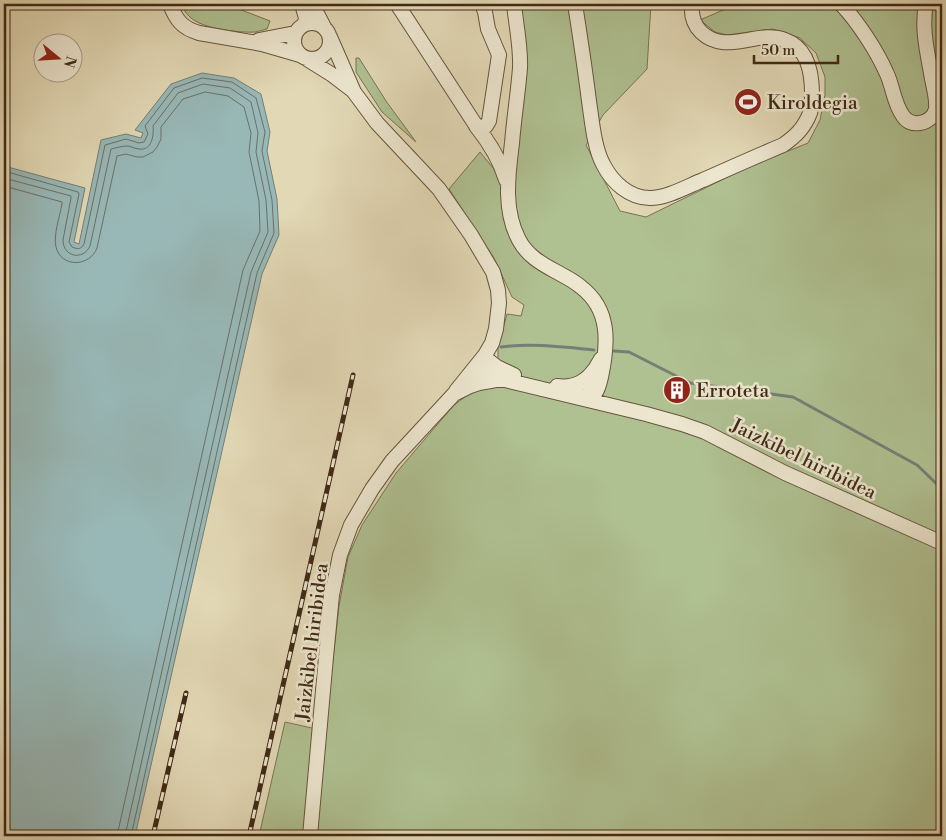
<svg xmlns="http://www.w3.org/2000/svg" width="946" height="840" font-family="'Libre Bodoni',serif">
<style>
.green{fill:#afc091;stroke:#787453}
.water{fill:#98b8b7;stroke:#757f76}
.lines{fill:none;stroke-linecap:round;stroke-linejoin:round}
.shore{stroke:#6c7066;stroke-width:1}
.stream{stroke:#757f76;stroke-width:3}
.minor-casing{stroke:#68553d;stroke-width:16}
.minor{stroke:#ece6cf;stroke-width:14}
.rail-casing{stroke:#402915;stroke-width:5}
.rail{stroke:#ece6cf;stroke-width:3;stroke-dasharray:9;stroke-linecap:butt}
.labels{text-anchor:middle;stroke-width:5;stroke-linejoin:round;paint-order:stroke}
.poi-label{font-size:19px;fill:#402915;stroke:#ece6cf;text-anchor:start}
.street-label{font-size:19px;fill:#402915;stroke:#ece6cf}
</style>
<rect width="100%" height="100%" fill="#e2d8b5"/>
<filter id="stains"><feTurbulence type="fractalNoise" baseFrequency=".004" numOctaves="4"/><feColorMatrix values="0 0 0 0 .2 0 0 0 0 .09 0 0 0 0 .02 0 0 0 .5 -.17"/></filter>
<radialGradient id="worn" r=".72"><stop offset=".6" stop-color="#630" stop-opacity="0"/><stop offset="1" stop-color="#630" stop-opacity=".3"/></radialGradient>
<path class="green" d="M181,4H226L270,21L267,29C263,30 259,31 256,32C239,33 202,29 190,17C186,14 183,8 181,4Z
M514,4H651L647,69L603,115L586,145L620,211L646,217L744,169L808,143L820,120L825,95V77L816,53L800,38L773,29L727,35L715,32L700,20L737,4H821L829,5L831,4H942V836H259L285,722L325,731L339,606L348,557L362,525L396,473L454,405L469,394L485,389L505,386L599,404L594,370L557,386L512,374L498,359V346L507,314L521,316L524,305L512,297L494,258L449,189L480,152L507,185L520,68Z
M356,58H359L386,101L416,142L382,112L356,72Z"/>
<path class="water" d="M202,73L234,78L261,94L270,132L267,151L277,199L279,235L262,274L135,836H4V166L85,188L74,242L79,244L101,140L126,134L141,138L143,133L135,130L171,84Z"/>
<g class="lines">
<path class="shore" d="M4,171L78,192L79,194L69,242L72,247C77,249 81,250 84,244L105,145L126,139L139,143L144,142L148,134L145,126L174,88L202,78L232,82L256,98L265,132L262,151L272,200L274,233L257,273L131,836
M4,178L71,196V198L63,240C63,257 83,261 90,246L111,149C116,148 122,146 127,146C131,146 135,149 139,149C152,151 154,135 153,126L178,93L203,84L230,88L251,102L258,133L256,152L266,200L268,232L251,272L125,836
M4,186L62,202V204C60,215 53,236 56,247C61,268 90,267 97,248L117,156L126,154L137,157H143L153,152L157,147L161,139V127L183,99L205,92L228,96L244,107L251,133L249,152L259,201L260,231L243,270L117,836"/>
<path class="stream" d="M501,347C532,343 563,347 594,350
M614,351L629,352L690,383L793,397L917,465L942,489"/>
<g class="minor-casing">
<path id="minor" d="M170,4C176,20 182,28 199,33L262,44L300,55
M302,4L306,18L305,24
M312,4L324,27
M397,4L475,124L481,128L486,126L489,121L499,55L488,29L485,12L482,4
M514,4C516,25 521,47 520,68C518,93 514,118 512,143C508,175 503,210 519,240C527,255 540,263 555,271C564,276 573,280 581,287C611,310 608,344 601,377C598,391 596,398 580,396
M575,4C580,36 585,69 589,101C592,121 594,147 603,164C612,182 629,198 650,198C667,198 688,186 703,180C730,168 757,156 783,145C796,136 804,128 810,113C812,107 812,100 812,94C812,72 808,48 785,40C757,29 726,56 701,32C693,24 691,15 692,4
M841,4C858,22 877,51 887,74C893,87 894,104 903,116C907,122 913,124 920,123C927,122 934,117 936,109C937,99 934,89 932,79C928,55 921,29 926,4
M294 41a18 18 0 1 1 36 0a18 18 0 1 1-36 0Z
M330,37L354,92L377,123L439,189L471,235L493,272L498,290L499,303L496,329L492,343L485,355L456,391
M259,40L295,33
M307,59L331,74L352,90
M476,126C489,142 500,160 506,180
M484,357L497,367L514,375
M482,360C477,374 495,377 505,380L646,414L682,424L705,432L785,473L942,543
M557,386C572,388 585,383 594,370
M595,398C585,384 593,372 601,359
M310,836L326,657L332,595L340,555L351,525L372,489L392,461L454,394L470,386L479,383L496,380H505"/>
</g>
<use href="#minor" class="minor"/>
<g class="rail-casing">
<path id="rail" d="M153,836L186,693
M249,836L353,375"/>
</g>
<use href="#rail" class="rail"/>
</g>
<defs>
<g id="stadium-disc" transform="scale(1.4375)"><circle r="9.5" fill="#8f2418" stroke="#ece6cf"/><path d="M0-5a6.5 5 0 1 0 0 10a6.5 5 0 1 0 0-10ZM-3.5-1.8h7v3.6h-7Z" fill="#fff"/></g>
<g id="building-disc" transform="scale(1.4375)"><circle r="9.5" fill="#8f2418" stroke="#ece6cf"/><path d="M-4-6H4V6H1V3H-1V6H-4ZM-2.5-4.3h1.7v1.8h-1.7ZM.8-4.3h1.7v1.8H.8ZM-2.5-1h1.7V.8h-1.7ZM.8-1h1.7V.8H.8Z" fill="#fff"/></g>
</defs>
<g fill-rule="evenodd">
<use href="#stadium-disc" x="748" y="102"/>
<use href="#building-disc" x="677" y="390"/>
</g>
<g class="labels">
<g class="poi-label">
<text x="767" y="109">Kiroldegia</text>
<text x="696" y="397">Erroteta</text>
</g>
<g class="street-label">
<text transform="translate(804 458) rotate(26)" y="7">Jaizkibel hiribidea</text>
<text transform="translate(311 642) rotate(-83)" y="7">Jaizkibel hiribidea</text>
</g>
</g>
<rect width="946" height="840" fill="none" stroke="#e2d8b5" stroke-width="20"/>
<rect x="5" y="5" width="936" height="830" fill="none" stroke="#402915" stroke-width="2.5"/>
<rect x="10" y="10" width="926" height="820" fill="none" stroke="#402915"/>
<g transform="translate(58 58) rotate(108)"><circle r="24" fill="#ece6cf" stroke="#a79a85"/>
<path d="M0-4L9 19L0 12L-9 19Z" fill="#8f2418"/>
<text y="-8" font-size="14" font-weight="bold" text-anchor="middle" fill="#402915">N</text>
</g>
<path d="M754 55v8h84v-8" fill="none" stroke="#402915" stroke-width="2.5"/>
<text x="761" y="55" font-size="15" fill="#402915" stroke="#ece6cf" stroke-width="4" paint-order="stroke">50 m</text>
<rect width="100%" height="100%" filter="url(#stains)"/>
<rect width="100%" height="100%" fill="url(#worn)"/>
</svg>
